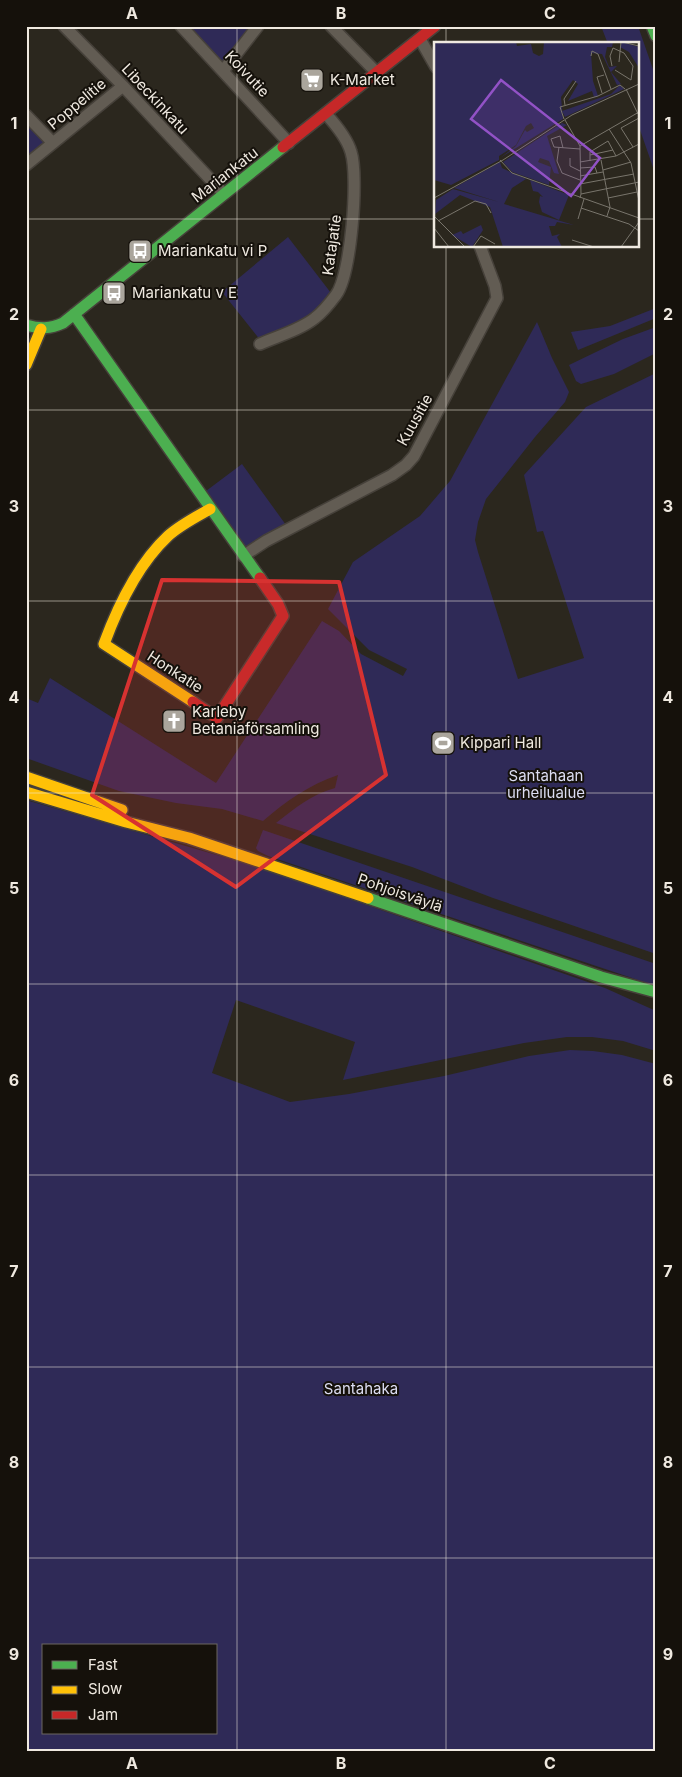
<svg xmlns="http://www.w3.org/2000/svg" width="682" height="1777" font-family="Inter,sans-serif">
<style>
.green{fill:#2f2a57;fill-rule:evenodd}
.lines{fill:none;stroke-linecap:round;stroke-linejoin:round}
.street-casing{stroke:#46413a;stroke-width:14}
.fast-casing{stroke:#46413a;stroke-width:14}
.slow-casing{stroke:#46413a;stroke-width:14}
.jam-casing{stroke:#46413a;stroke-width:14}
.street{stroke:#625c53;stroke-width:11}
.fast{stroke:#4caf50;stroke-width:11}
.slow{stroke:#ffc107;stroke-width:11}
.jam{stroke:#c62828;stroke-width:11}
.marked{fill:#d73231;fill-opacity:0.2;stroke:#d73231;stroke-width:4;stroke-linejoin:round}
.grid{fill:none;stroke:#efe9e0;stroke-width:1;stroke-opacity:0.55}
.labels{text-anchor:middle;stroke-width:4;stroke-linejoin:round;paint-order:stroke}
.street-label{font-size:15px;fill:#efe9e0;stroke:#15110b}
.poi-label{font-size:15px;fill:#efe9e0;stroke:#15110b;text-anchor:start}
.park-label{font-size:15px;fill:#dcddf2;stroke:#15110b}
.inset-road{fill:none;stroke:#79756c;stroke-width:1}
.view{fill:#9252c6;fill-opacity:0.15;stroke:#9252c6;stroke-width:2.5}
.inset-edge{fill:none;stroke:#efe9e0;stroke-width:2.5}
.neatline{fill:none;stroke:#efe9e0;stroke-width:2}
.grid-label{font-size:16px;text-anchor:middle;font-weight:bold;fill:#efe9e0}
</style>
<rect width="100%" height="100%" fill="#2b271e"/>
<path class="green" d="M187,26H253L223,63Z
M601,26H638L656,78V176L638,124V44H608Z
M26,122L45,142L26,157Z
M288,237L331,293L312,314L305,319L261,341L222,292Z
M656,308V318L578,350L571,332L610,326Z
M537,322L552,358L569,392L565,402L535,437L486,499L478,522L475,540L478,552L518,679L584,658L543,531L537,532L524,475L586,407L656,373V954L493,898L412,867L276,823C294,809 312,794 335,788L338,775C309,785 286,801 263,821L222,809L176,803L119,791L26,758V698L38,703L50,678L216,783L322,621L339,631L361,654L403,676L407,669L369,650L328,609L353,562L420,516L450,481Z
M656,327V353L614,374L581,384L576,381L569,365L623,339Z
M242,464L286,525L246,548L206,491Z
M26,800L255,866L605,988L656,1011V1051L623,1041L592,1037H567L524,1043L343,1080L355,1042L236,1000L212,1073L290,1102L349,1094L444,1076L529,1056L570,1050L593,1051L622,1055L656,1064V1751H26ZM44,1646H216V1733H44Z
M263,830L656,964V986L268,856L258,851L256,848Z"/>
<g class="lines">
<g class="street-casing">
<path id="street" d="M64,26L123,86L224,194
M181,26L289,143
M331,26L377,73
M420,39L436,67
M223,71L258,26
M26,115L53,143
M26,165L123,86
M260,344C278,336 300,330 315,318C323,312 330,303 336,295C351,275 359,177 351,152C347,138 336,125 326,114
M243,556L266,541L392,475L406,465L414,456L497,298L495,286L480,246"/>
</g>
<g class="fast-casing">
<path id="fast" d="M652,26L656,36
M74,314L260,578
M26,325C40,329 50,329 63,323L283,147
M368,898L601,977L656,992"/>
</g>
<g class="slow-casing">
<path id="slow" d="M26,365L41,329
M193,702L104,644C118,606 138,564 168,536C180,525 196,517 210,509
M26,777L122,810
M26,792L126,822L189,838L368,898"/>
</g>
<g class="jam-casing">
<path id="jam" d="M283,147L435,26
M193,702L217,718L283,616L278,604L260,578"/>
</g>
<use href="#street" class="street"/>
<use href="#fast" class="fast"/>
<use href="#slow" class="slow"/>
<use href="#jam" class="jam"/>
</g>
<path class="marked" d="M162,580L339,582L386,775L236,887L92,795Z"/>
<path class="grid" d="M237,26V1751M446,26V44M26,219H436M638,219H656M446,246V1751M26,410H656M26,601H656M26,793H656M26,984H656M26,1175H656M26,1367H656M26,1558H656"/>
<defs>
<g id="supermarket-square" transform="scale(1.25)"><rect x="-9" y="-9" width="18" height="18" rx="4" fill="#aaa59c" stroke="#15110b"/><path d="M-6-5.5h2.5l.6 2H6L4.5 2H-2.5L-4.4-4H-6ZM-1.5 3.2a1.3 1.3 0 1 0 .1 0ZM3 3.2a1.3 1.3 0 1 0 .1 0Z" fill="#fff"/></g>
<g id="bus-square" transform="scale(1.25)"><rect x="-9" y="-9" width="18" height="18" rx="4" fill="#aaa59c" stroke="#15110b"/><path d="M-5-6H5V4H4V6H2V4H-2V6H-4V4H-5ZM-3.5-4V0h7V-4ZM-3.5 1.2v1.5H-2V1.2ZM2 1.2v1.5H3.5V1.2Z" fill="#fff"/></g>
<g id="church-square" transform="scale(1.25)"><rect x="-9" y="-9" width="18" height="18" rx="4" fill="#aaa59c" stroke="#15110b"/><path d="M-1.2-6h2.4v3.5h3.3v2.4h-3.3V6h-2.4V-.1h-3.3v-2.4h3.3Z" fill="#fff"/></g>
<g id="stadium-square" transform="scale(1.25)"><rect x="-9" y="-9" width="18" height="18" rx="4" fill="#aaa59c" stroke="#15110b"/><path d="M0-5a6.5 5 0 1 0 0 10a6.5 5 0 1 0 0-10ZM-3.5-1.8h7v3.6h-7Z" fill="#fff"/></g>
</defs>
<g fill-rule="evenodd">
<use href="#supermarket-square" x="312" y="80"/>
<use href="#bus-square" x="140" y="251"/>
<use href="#bus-square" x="114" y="293"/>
<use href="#church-square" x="174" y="721"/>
<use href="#stadium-square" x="443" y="743"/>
</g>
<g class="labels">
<g class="street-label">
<text transform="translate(247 74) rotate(47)" y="5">Koivutie</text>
<text transform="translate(155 99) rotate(47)" y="5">Libeckinkatu</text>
<text transform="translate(77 104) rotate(-40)" y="5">Poppelitie</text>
<text transform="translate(225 175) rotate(-38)" y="5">Mariankatu</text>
<text transform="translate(332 245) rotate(-82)" y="5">Katajatie</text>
<text transform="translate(415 420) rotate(-61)" y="5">Kuusitie</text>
<text transform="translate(175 672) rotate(33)" y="5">Honkatie</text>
<text transform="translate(400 893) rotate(19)" y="5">Pohjoisväylä</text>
</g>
<g class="poi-label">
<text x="330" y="85">K-Market</text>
<text x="158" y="256">Mariankatu vi P</text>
<text x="132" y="298">Mariankatu v E</text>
<text x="192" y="717">Karleby<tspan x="192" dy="17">Betaniaförsamling</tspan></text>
<text x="460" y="748">Kippari Hall</text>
</g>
<g class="park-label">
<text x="546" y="781">Santahaan<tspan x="546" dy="17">urheilualue</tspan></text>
<text x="361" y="1394">Santahaka</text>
</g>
</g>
<g transform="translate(434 42)">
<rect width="205" height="205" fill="#2b271e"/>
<path d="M0,0H82L83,4L97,2L99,11L105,14L109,12L110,0H179L178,5H173L171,15L175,25L183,24L177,30L187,42L183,43L168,12L157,11L159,39L164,54L160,55L158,49L134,59L144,42L139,38L127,55L129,77L66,116L82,104L91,88L93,90L100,86L97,81L92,84L82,103L65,114V118L17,143L0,138ZM188,0L205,5V26L195,10L186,5ZM186,43L190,47L131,75L128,69L177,52ZM128,81L133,83L113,94L125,132L120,131L115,119L106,116L104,120L117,125L115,143L78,130L69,120ZM66,120L68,126L92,137L78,146L70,162L140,183L123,180L121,184H115L118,194L126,192L123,195L128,205H69L56,165L26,153L1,172L2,158L19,147L65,160L20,146ZM96,138L135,153L125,178L108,170L105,160L106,154L109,155L104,150L99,149ZM47,183L49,188L38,205L18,193L27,189L29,192Z" fill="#2f2a57"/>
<path class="inset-road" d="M188,0L205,4M157,14L158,9L164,12L177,47M185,20L187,0M178,24L176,14L179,6L190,11L199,24L197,38L181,28M192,47L204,72M168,51L163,35L170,33M131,63L130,57L142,39M130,77L126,65L164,54L186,43L191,47M131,78L146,104M175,87L197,121L205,159M125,105L123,119L128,131L146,138M199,105L187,86L205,76M129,106L126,94L117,97L120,105L146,107M156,113L179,108M136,116V124L146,129M66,118L78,131L205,176M167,118L176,165L173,174M156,119V110L174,99L182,114M146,120L182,114L205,102M146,126L161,125L163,131M169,128L197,120M146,134L169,130M146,142L200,132M147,152L146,104L205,70M0,156L69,118L138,73L205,42M146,156L147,152L205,140M174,156L203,150M147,166L195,182L205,189M0,174L31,205M144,177L150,157M4,179L41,159L52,162L57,171M0,186L15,205M138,198L160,205M39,205L47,194L61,202M187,205L205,180"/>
<path class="view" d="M67,38L166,116L137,154L37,77Z"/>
<rect width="205" height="205" class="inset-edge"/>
</g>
<rect width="682" height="1777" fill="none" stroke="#15110b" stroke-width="55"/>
<rect x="42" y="1644" width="175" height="90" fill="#15110b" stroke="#6c6760"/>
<rect x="52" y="1661" width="25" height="8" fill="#4caf50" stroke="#6c6760"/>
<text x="88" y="1670" font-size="15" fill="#efe9e0">Fast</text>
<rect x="52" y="1686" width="25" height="8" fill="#ffc107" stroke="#6c6760"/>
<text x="88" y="1694" font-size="15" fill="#efe9e0">Slow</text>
<rect x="52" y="1711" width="25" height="8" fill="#c62828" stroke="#6c6760"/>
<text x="88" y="1720" font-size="15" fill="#efe9e0">Jam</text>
<rect x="28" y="28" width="626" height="1722" class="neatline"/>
<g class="grid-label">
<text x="132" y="19">A</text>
<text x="341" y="19">B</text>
<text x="550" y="19">C</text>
<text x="14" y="129">1</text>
<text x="668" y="129">1</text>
<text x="14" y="320">2</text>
<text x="668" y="320">2</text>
<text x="14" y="512">3</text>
<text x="668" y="512">3</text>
<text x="14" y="703">4</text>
<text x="668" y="703">4</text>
<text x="14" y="894">5</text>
<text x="668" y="894">5</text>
<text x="14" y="1086">6</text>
<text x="668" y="1086">6</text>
<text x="14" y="1277">7</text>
<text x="668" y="1277">7</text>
<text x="14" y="1468">8</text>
<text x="668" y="1468">8</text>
<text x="14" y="1660">9</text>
<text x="668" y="1660">9</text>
<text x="132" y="1769">A</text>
<text x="341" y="1769">B</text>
<text x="550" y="1769">C</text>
</g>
</svg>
